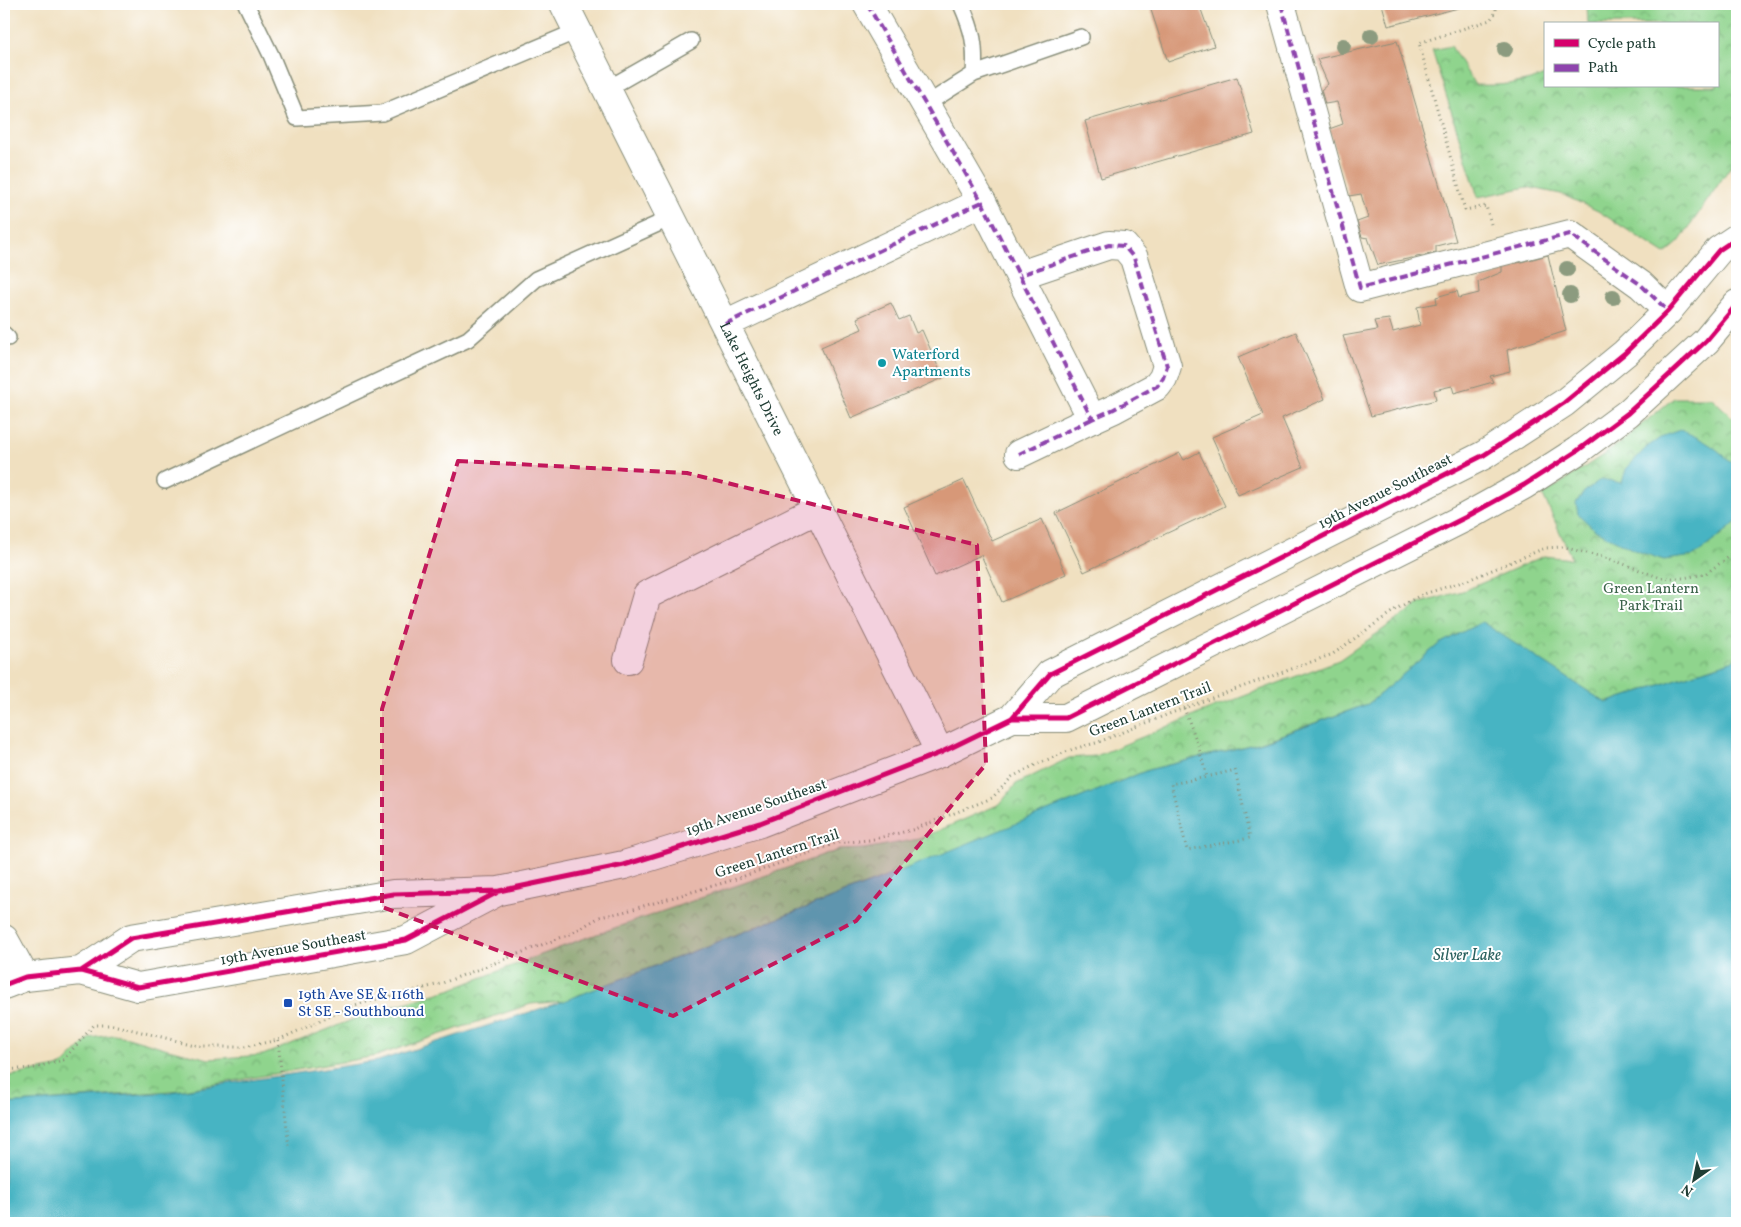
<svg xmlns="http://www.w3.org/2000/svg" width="1741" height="1227" font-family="Vollkorn,serif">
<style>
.park{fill:url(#park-crowns);stroke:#578860}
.water{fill:#47b4c3;stroke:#33787c}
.building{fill:#d79878}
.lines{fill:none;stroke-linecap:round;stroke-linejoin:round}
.service-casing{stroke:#888e7a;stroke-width:18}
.minor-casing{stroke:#888e7a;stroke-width:30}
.tertiary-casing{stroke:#888e7a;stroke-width:30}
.primary-casing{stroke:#888e7a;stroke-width:30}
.path{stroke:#888e7a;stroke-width:3;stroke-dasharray:1 4;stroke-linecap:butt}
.service{stroke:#fff;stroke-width:15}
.minor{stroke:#fff;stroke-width:28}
.tertiary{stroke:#fff;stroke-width:28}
.primary{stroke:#fff;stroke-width:28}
.quiet{stroke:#8e44ad;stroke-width:4;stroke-dasharray:8 4;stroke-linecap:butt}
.cycleway-casing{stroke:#fff;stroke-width:8}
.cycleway{stroke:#d6006c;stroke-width:5}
.tree{fill:#8c9b7f}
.marked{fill:#c2185b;fill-opacity:0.2;stroke:#c2185b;stroke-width:4;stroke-dasharray:10 6;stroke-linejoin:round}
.culture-dot{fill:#0f9aa8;stroke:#fff;stroke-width:2}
.transit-dot{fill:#1a4fb4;stroke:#fff;stroke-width:2}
.labels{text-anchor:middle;stroke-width:4;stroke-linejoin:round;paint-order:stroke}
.culture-label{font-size:15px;fill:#0d838f;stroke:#fff;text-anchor:start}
.street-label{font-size:15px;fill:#1f3d34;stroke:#fff}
.park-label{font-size:15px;fill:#3b634a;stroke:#fff}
.transit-label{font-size:15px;fill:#164399;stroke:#fff;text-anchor:start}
.water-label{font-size:16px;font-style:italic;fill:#2b615f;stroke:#fff}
</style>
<defs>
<pattern id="park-crowns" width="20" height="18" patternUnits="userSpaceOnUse" patternTransform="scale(1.25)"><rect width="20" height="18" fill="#8fd48d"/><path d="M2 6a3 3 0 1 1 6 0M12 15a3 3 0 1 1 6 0" fill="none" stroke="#74ad74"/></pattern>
</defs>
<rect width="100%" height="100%" fill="#fff"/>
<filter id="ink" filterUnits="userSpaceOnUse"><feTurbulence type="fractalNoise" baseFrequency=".02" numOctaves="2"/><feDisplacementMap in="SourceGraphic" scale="10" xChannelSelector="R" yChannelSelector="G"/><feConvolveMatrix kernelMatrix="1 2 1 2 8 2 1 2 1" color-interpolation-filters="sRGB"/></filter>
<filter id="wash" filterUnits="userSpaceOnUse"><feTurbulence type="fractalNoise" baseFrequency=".0096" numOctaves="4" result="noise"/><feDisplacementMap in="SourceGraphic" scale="20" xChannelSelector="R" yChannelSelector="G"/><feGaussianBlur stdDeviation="1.12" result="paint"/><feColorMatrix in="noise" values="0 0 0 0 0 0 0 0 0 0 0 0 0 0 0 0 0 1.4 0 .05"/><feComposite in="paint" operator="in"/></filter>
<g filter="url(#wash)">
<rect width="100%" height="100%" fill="#f0e0c0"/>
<path class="park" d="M1587,4H1737V157L1679,242L1665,254L1598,211L1561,194L1527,187L1478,197L1432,50L1451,46L1475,85C1499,86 1523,84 1545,75V86H1717V24H1588Z
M1674,398H1712L1737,422V659L1606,703L1482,623L1439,644L1368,704L1258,743L1148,770L932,859L564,1001L531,1004L376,1056L182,1090L4,1104V1077L62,1066L90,1038L113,1035L128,1037L168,1049L209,1059L263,1055L367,1014L452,989L580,940L839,850L864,849L919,839L1000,804L1016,784L1069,758L1096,756L1218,706L1339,660L1421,603L1466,590L1544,556L1572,559L1543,495L1612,449Z"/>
<path class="water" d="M1680,430C1706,440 1718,449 1737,468V521L1730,528L1694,556L1664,560L1634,550L1595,530L1578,514L1576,503L1584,492L1601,479L1622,483L1626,469L1647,447L1663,436Z
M1482,622L1606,703L1737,659V1223H4V1104L171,1092L378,1061L564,1001L878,880L1148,770L1263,742L1368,704L1439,644Z"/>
<g id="blocks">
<path class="building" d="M1149,4H1199L1214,46L1168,62Z
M1382,4H1474L1388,26Z
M1397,41L1456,241L1436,246V253L1378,265L1368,238L1362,237L1357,222L1368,218L1361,194L1349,196L1329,129L1343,124L1337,102L1325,104L1321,90L1328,84L1317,59Z
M1237,77L1254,134L1101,178L1085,121Z
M1548,255L1566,331L1507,350L1510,371L1490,376L1493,382L1454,393L1452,386L1434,390L1436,400L1371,416L1343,336L1377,330L1374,321L1389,319L1393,332L1420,325L1417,307L1437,303L1436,297L1457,291L1459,298L1479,293L1478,282L1502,272V263H1517Z
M891,303L899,320L909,316L916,333L922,330L943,378L851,418L821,347L862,329L857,318Z
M1296,332L1325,399L1282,418L1303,467L1238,495L1212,437L1263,415L1238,357Z
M1199,452L1225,506L1084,572L1056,513L1180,453L1184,460Z
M964,480L992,541L1042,519L1066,574L1002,602L981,555L935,576L904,507Z"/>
</g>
</g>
<g filter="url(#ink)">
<use href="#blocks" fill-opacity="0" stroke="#888e7a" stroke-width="1"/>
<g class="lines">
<g class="service-casing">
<path id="service" d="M246,4L271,55L297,118L382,113L577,31
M974,74L1081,37
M607,89L691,41
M925,105L974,74C976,45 973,31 961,4
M4,334L8,338
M165,481L468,339L536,279L671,218"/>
</g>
<g class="minor-casing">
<g id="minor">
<path id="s1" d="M564,4L940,753"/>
<path d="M867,4L982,202L1092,419L1114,409L1157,386L1163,378L1167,366L1134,258L1124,246L1109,245L1020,275"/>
<path d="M1281,4L1360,288L1570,234L1641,285L1668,311"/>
<path d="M725,324L982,202"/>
<path d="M1019,454L1092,419"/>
<path d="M628,660L647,595L818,509"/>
</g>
</g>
<g class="tertiary-casing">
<path id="tertiary" d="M4,939L25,977"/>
</g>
<g class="primary-casing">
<path id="primary" d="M1012,718H1066L1466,517L1524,485L1577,451L1628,413L1706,341L1737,304
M81,971L131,938L393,894L499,891L624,865L760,823L940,753L1012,718L1050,674L1484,455L1564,403L1625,353L1668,311L1719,250L1737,238
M4,985L25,977L81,971L138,987L406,940L495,893"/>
</g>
<path class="path" d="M1491,224L1486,206L1465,210L1419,43L1490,20L1496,12V4
M1184,708L1198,745L1207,777L1171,784L1187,850L1250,838L1235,770L1207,777
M278,1040L289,1149
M4,1070L34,1068L63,1060L94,1025H113L202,1047H244L278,1040L355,1005L440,984L570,934L600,917L623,912L733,880L836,843L870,840L912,830L992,798L1012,777L1037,764L1073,749L1096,743L1184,708L1333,654L1396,609L1421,595L1468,580L1545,548L1563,547L1610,559L1661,578H1683L1705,574L1737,551"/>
<use href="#service" class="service"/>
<use href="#minor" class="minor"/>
<use href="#tertiary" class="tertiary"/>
<use href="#primary" class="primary"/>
<path class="quiet" d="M867,4L982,202L1092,419L1114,409L1157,386L1163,378L1167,366L1134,258L1124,246L1109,245L1020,275
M1281,4L1360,288L1570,234L1641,285L1668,311
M725,324L982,202
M1019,454L1092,419"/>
<g class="cycleway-casing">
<path id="cycleway" d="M1012,718H1066L1466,517L1524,485L1577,451L1628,413L1706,341L1737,304
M81,971L131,938L393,894L499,891L624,865L760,823L940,753L1012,718L1050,674L1484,455L1564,403L1625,353L1668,311L1719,250L1737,238
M4,985L25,977L81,971L138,987L406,940L496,893"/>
</g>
<use href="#cycleway" class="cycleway"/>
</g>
<g class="tree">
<circle cx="1371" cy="36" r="8"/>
<circle cx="1343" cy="46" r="8"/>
<circle cx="1505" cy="49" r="8"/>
<circle cx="1567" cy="269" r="8"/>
<circle cx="1570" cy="295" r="8"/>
<circle cx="1613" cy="297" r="8"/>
</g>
</g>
<path class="marked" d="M458,461L687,473L977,545L986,764L856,921L673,1016L382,907V709Z"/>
<circle class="culture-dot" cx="882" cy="363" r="5"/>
<rect class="transit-dot" x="283" y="998" width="10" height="10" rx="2.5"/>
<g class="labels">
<g class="culture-label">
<text x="892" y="359">Waterford<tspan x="892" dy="17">Apartments</tspan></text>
</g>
<g class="street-label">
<text dy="5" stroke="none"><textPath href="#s1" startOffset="419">Lake Heights Drive</textPath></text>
<text transform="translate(1385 491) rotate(-27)" y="5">19th Avenue Southeast</text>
<text transform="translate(1150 709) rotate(-21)" y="5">Green Lantern Trail</text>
<text transform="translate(756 807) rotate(-19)" y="5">19th Avenue Southeast</text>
<text transform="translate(777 853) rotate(-18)" y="5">Green Lantern Trail</text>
<text transform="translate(293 947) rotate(-10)" y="5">19th Avenue Southeast</text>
</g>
<g class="park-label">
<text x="1651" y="593">Green Lantern<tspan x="1651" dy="17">Park Trail</tspan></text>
</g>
<g class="transit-label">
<text x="298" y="999">19th Ave SE &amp; 116th<tspan x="298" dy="17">St SE - Southbound</tspan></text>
</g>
<g class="water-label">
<text x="1467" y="960">Silver Lake</text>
</g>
</g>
<rect width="1741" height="1227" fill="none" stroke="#fff" stroke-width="20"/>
<rect x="1544" y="22" width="175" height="65" fill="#ffffff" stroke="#a5b1ae"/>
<rect x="1554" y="39" width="25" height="8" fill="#d6006c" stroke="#a5b1ae"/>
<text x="1588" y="48" font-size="15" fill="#1f3d34">Cycle path</text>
<rect x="1554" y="64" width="25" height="8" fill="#8e44ad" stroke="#a5b1ae"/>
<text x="1588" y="72" font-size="15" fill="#1f3d34">Path</text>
<g transform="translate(1694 1180) rotate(213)" stroke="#ffffff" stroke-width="4" paint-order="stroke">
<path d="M0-4L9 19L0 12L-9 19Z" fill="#1f3d34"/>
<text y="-8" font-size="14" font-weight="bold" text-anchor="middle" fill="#1f3d34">N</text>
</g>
</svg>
